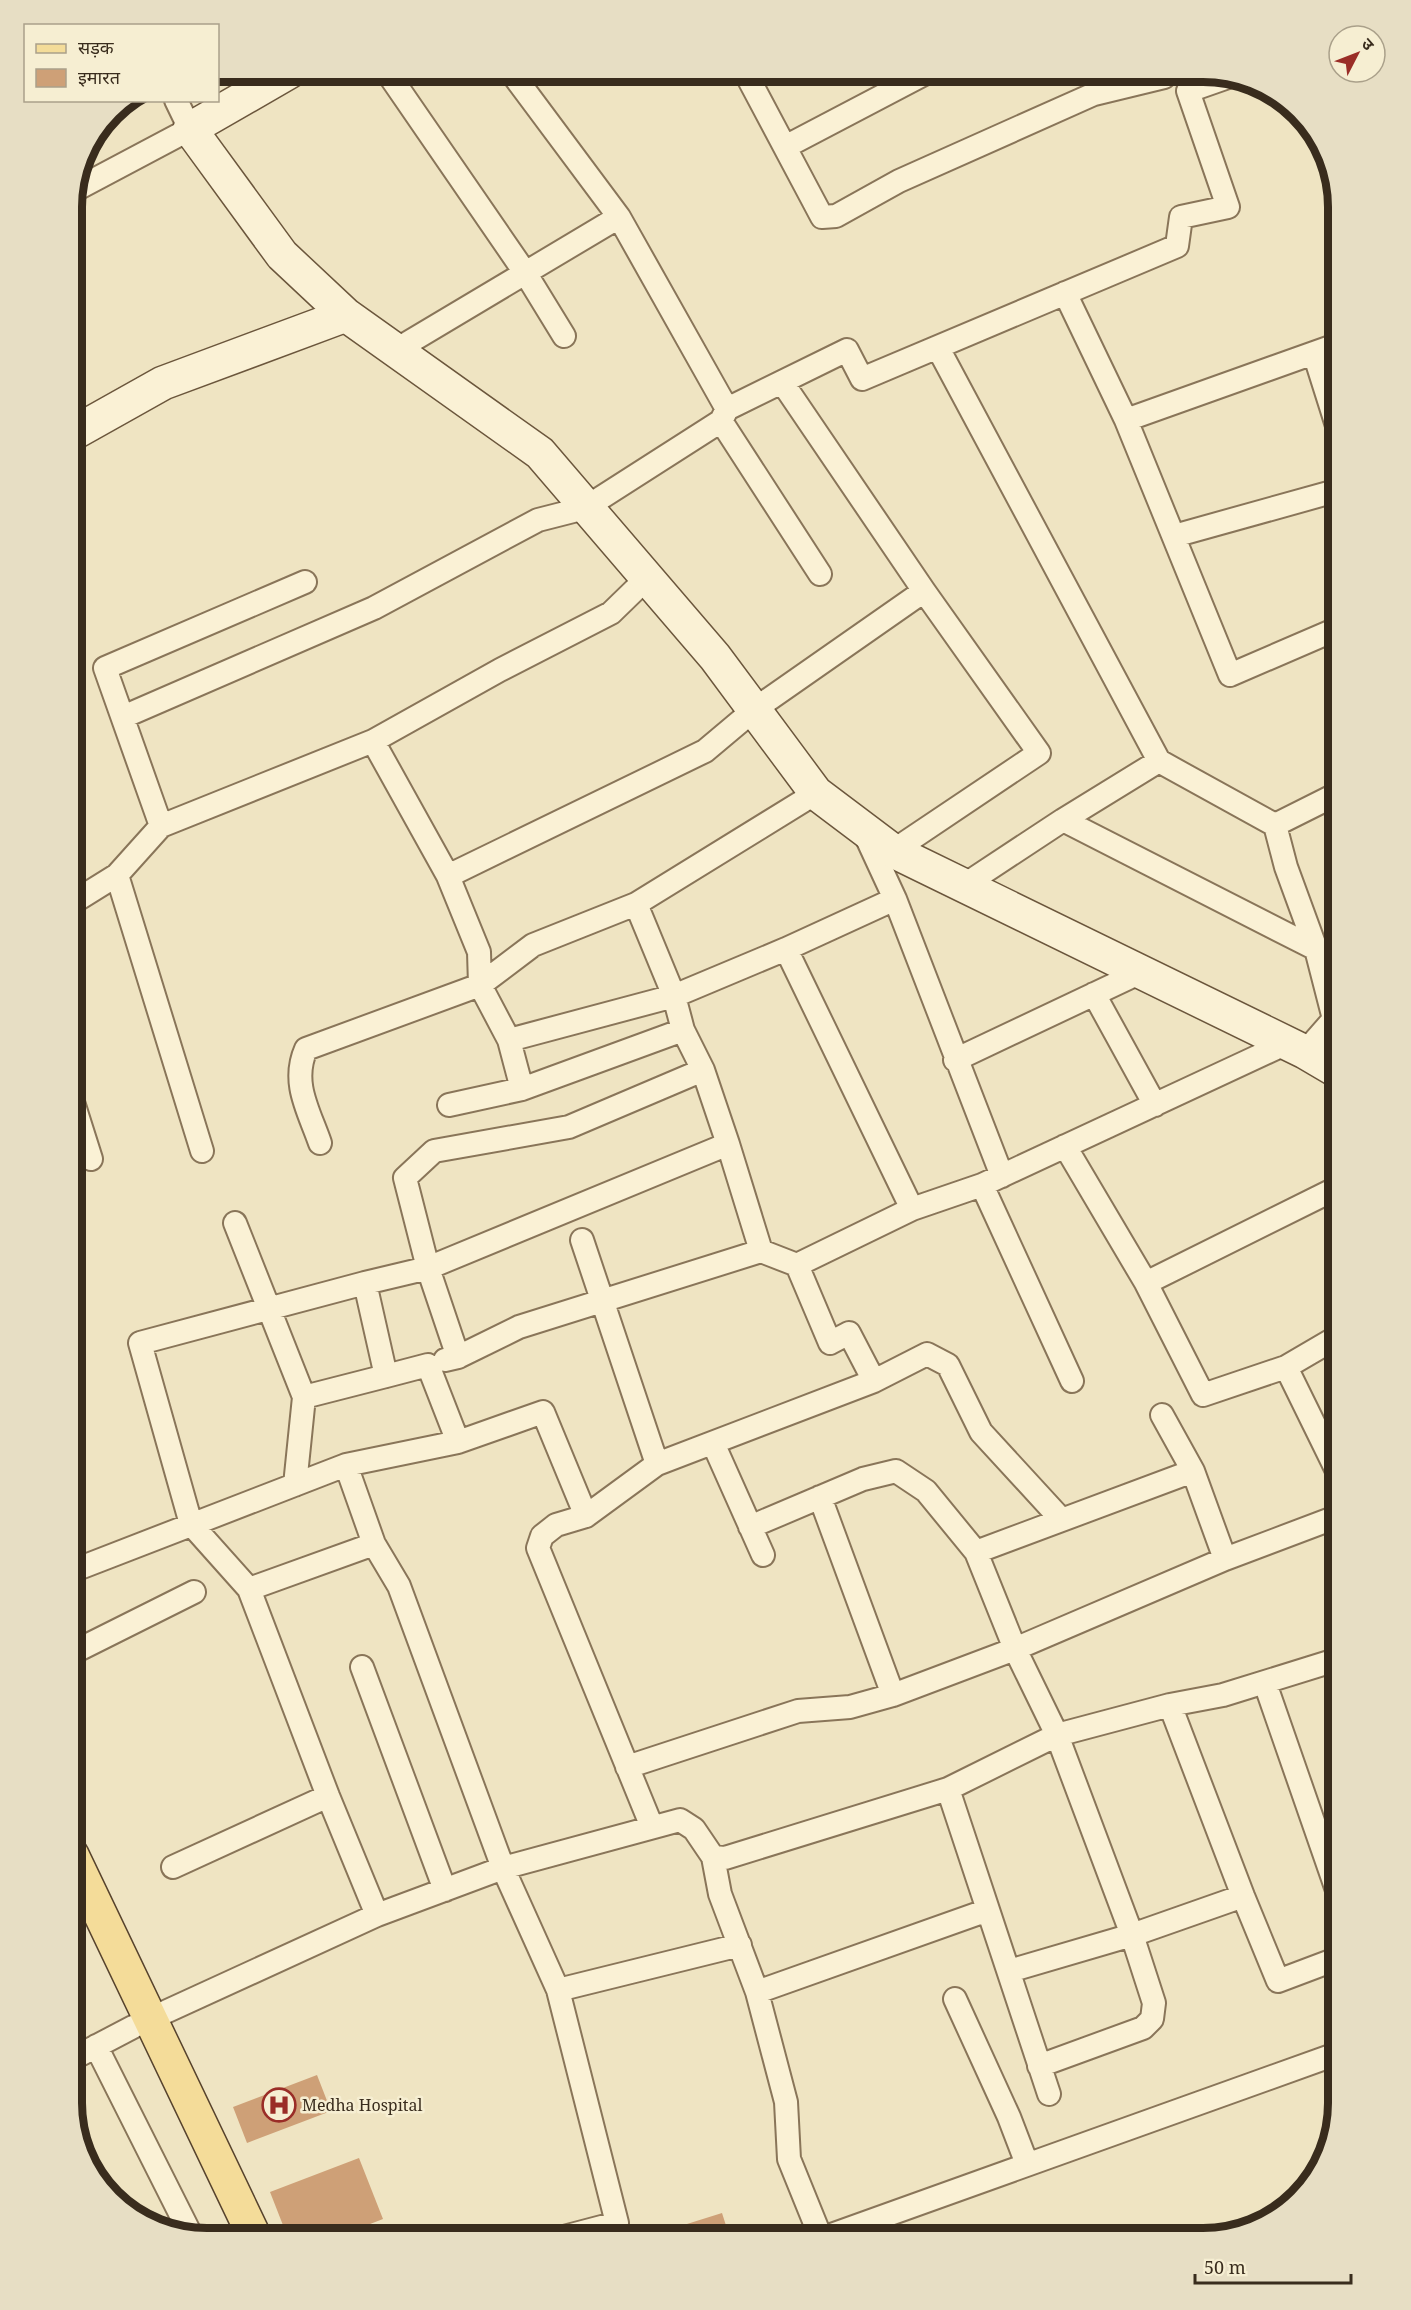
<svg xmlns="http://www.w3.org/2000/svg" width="1411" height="2310" font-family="'Noto Serif','Noto Sans Devanagari',serif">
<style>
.building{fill:#cea077}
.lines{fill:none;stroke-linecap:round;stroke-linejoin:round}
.street-casing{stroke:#897559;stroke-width:26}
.secondary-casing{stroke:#6b563c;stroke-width:36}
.primary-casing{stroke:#57432d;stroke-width:36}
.street{stroke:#faf1d5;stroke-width:22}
.secondary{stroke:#faf1d5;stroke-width:33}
.primary{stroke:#f4dc99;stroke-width:33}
.labels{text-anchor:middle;stroke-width:5;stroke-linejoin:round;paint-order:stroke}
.poi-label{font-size:16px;fill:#392c1d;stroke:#f6eed2;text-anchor:start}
.rim{fill:none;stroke:#392c1d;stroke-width:8}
</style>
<rect width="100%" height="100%" fill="#efe4c2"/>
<path class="building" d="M317,2075L331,2111L247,2143L233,2107Z
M359,2158L383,2219L334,2238H288L270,2192Z
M722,2213L730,2238H656L655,2234Z"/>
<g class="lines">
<g class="street-casing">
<path id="street" d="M387,72L526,274L564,336
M511,72L619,217
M745,72L822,217L836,216L899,181L1094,94L1164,77
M785,147L928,72
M75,190L190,129L176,100
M1065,293L1126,420L1230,675L1339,628
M938,348L1159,761L1275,825L1286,867L1316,949L1334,1019L1305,1052
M1314,353L1339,432
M782,382L924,591L1039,753L893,851
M727,409L847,350L862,379L1177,246L1181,217L1228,207L1188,91L1228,77
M1126,420L1339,344
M721,421L820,574
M1174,536L1339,490
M305,582L105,668L161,826L373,741L448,876L479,952L480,985L509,1040L522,1089
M123,717L374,608L538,520L585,508L721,421L727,409L619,217L396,350
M373,741L500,670L611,613L647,578
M1063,820L1159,761
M1275,825L1339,793
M864,832L895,899L1002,1176
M117,875L202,1151
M448,876L705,751L755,709L924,591
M966,884L1063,820L1316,949
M72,903L117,875L161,826
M786,949L895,899
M1094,994L1155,1105
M509,1040L674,996L786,949L912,1209L797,1265L830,1343L849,1333L874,1381L657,1464L586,1516L556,1525L542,1536L538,1548L652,1827
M955,1060L1141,972
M72,1099L91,1159
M449,1105L522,1089L683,1030
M320,1143C309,1111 291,1083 306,1049L480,985L533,945L636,904L816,793
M728,1144L761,1251
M1065,1146L1146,1283L1203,1395L1286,1367L1339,1336
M912,1209L982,1185
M235,1223L304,1397L295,1485
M582,1240L657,1464
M365,1283L428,1268L728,1144L703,1070L683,1030L674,996L636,904
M1146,1283L1339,1187
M458,1357L428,1268L405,1178L434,1151L569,1127L703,1070
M445,1360L458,1357L519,1327L761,1251L797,1265
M1286,1367L1339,1475
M874,1381L927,1354L948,1365L981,1432L1060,1518
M1072,1381L982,1185L1287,1043
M304,1397L386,1376
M1162,1415L1193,1471L1225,1559
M713,1443L763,1555
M346,1465L374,1544L249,1589L328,1796L377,1915
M820,1497L893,1695
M750,1527L863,1479L896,1471L926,1491L976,1552L1015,1649L1225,1559L1339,1516
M374,1544L399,1586L503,1868L558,1990L617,2223L560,2238
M976,1552L1193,1471
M72,1571L346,1465L458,1442L543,1412L586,1516
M249,1589L191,1524L140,1343L365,1283L386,1376L428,1365L458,1442
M72,1653L194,1592
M362,1667L445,1890
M1265,1683L1339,1896
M1170,1705L1243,1896L1278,1981L1339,1958
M627,1767L798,1711L850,1707L893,1695L1015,1649L1057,1735L1132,1935L1243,1896
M948,1789L1049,2094
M713,1857L720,1894L757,1992L786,2102L789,2159L821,2238
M173,1867L328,1796
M1009,1971L1132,1935L1154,2003L1152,2019L1143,2028L1039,2066
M558,1990L740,1945
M757,1992L988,1910
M955,1999L1009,2117L1027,2164
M150,2019L377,1915L503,1868L680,1820L694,1829L713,1857L725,1858L948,1789L1057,1735L1170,1705L1223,1695L1339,1659
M96,2046L191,2235
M72,2059L133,2027
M823,2238L1339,2053"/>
</g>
<g class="secondary-casing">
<path id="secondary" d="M289,72L190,129L282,255L346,315L540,453L715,657L816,793L893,851L1305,1052L1339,1072
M72,434L163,383L346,315"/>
</g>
<g class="primary-casing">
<path id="primary" d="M72,1855L255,2238"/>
</g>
<use href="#street" class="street"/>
<use href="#secondary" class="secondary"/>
<use href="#primary" class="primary"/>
</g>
<defs>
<g id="hospital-ring" transform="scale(1.725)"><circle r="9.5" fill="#f6eed2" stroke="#9a2d27" stroke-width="1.5"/><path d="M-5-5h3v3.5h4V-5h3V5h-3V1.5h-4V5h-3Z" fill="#9a2d27"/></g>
</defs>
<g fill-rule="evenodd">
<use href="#hospital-ring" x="279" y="2105"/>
</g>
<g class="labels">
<g class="poi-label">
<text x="302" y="2111">Medha Hospital</text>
</g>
</g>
<path d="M0 0H1411V2310H0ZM207 82H1203A125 125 0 0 1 1328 207V2103A125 125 0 0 1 1203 2228H207A125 125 0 0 1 82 2103V207A125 125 0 0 1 207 82Z" fill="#e7dec4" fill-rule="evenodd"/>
<path class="rim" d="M207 82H1203A125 125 0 0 1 1328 207V2103A125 125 0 0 1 1203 2228H207A125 125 0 0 1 82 2103V207A125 125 0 0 1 207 82Z"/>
<rect x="24" y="24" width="195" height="78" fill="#f6eed2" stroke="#aaa08a" stroke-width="1.5"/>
<rect x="36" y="44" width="30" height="9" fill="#f4dc99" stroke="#aaa08a" stroke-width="1.5"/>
<text x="78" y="54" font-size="18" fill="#392c1d">सड़क</text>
<rect x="36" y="69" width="30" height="18" fill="#cea077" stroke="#aaa08a" stroke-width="1.5"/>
<text x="78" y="84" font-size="18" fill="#392c1d">इमारत</text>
<g transform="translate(1357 54) rotate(48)"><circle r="28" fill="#f6eed2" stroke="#aaa08a" stroke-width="1.5"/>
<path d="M0-4.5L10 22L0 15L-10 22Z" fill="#9a2d27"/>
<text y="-9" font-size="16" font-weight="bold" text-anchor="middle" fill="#392c1d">उ</text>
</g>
<path d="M1195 2274v9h156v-9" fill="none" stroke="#392c1d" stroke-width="3"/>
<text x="1204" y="2274" font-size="18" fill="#392c1d" stroke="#f6eed2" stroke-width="4.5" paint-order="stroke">50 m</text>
</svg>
